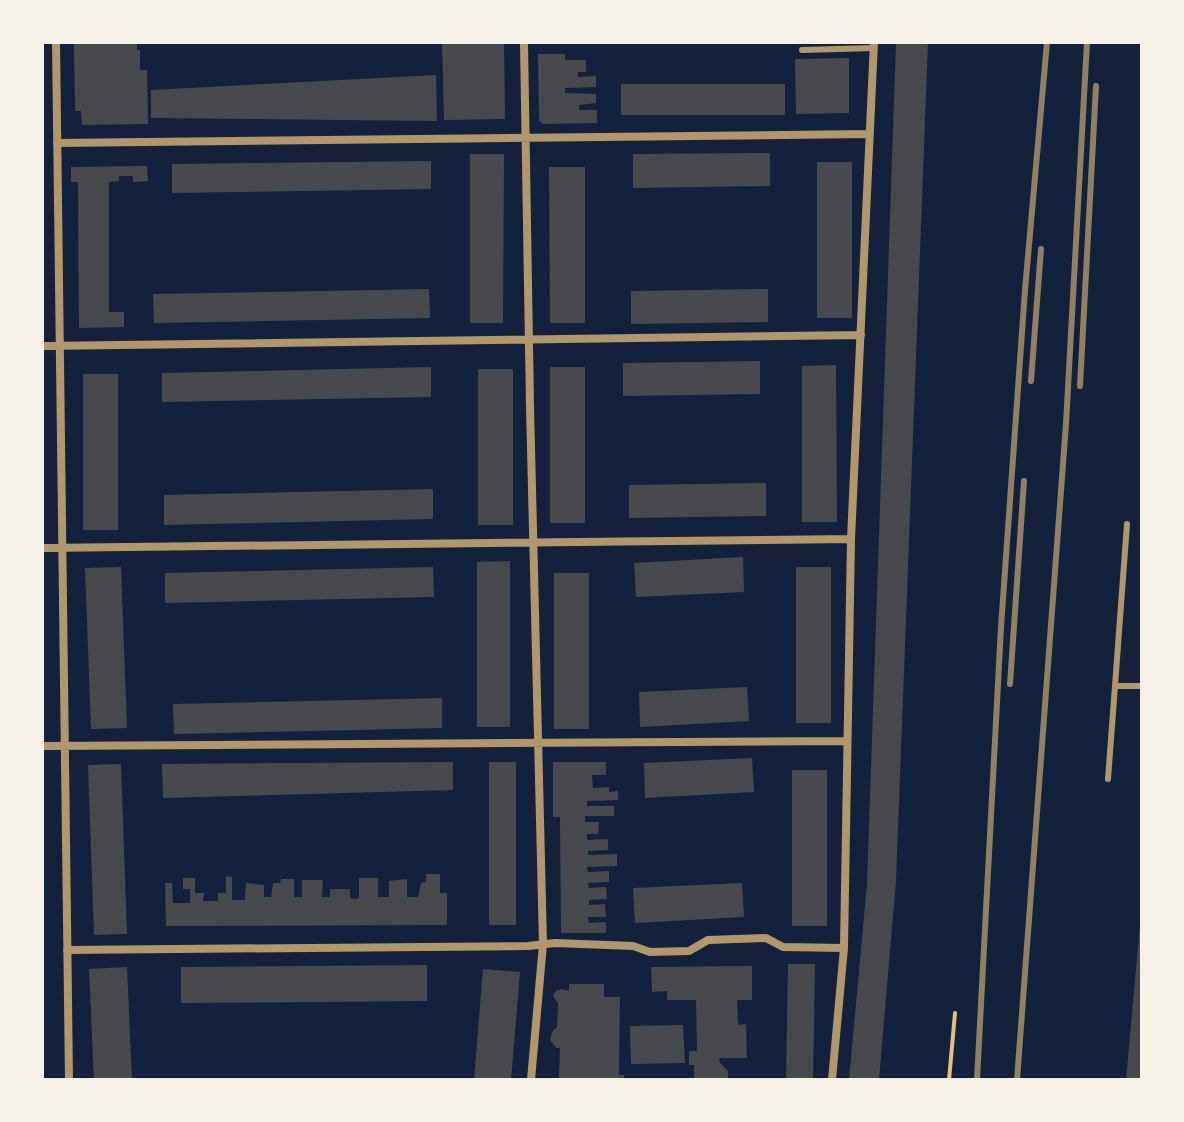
<svg xmlns="http://www.w3.org/2000/svg" width="1184" height="1122" font-family="'IBM Plex Sans',sans-serif">
<style>
.building{fill:#48494c}
.lines{fill:none;stroke-linecap:round;stroke-linejoin:round}
.path{stroke:#e5c07b;stroke-width:4}
.service{stroke:#b1986c;stroke-width:6}
.minor{stroke:#b1986c;stroke-width:8}
.rail{stroke:#918062;stroke-width:6}
</style>
<rect width="100%" height="100%" fill="#14213d"/>
<path class="building" d="M74,42H137V50H140V70H147L148,124L82,125L81,111H75Z
M442,42H504L505,119L444,120Z
M928,42L896,881L879,1080H849L867,884L896,43Z
M538,54H565V60H586V72H578V77L596,76V87L565,88V93L596,94V103L579,105V110H597V123L543,124L539,120Z
M849,58V113L796,114L795,59Z
M436,75L437,121L151,118V90Z
M621,84H785V115H621Z
M770,153V186L633,188V154Z
M470,154H504L503,323H470Z
M431,161V189L172,193V164Z
M817,162H852V318H817Z
M147,166L148,181L133,182V176H119V181L109,182V312H124V327L79,328L78,182H71V167Z
M549,167H585V323H550Z
M429,289L430,318L154,323L153,294Z
M768,289V322L631,324V291Z
M760,361V394L623,396V363Z
M836,365L837,522H802V366Z
M431,367V397L162,402V373Z
M550,367H585V523H550Z
M478,369H513V525H478Z
M83,374H118V530H83Z
M766,483V516L629,518V485Z
M433,489V519L164,525V495Z
M743,557L744,592L636,597L634,563Z
M510,561V727H477V562Z
M121,567L127,728L91,729L85,568Z
M433,567L434,597L165,603V573Z
M796,567H831V723H796Z
M554,573H589V729H554Z
M747,687L749,721L640,727L639,692Z
M442,698V728L174,734L173,704Z
M752,758L754,792L645,798L644,763Z
M453,762V790L163,798L162,764Z
M489,762H516V925H489Z
M553,762H606V775H592L593,788L609,787V792L618,791V800L587,801V806H614V816H585V822H599L598,834H587V840L608,839V850L588,851V855L617,854V866L587,867L588,872L609,871V882L588,883L589,888L606,887L607,899L589,900V905L605,904L606,917H588L589,923L606,922V933H561L560,817H553Z
M121,764L127,934L94,935L88,765Z
M792,770H827V926H792Z
M426,874H440V893H447V925L166,926L165,883H172L173,903H190V889H183V878H195V893H204L203,901H218V893H226V876L232,877V900H245L246,883L264,885V897H271L273,883H280L281,879H294V897H302V880H323L322,897H330V889H350V898L354,899L359,898V878H378V897H389V881L407,879V897H418L421,883L426,882Z
M742,883L744,917L635,923L633,888Z
M1140,925H1142V1080H1126Z
M788,964H815L813,1080H786Z
M427,965V1001L181,1003V967Z
M752,966V1000H737L738,1025L746,1024L747,1058H719L720,1063L728,1071V1080H694V1065H689V1051H697L696,1000H667V991L652,992L651,967Z
M127,967L132,1080H94L89,969Z
M483,969L520,972L511,1080H474Z
M569,984H604V997H620L619,1075H624V1080H559L560,1048H556L550,1040L552,1032L557,1027L558,1003L553,996L556,991L562,989L569,991Z
M683,1025L685,1063L631,1064L630,1026Z"/>
<g class="lines">
<path class="path" d="M949,1080L955,1013"/>
<path class="service" d="M802,50L874,48
M1127,524L1115,686H1142
M1108,779L1115,686"/>
<path class="minor" d="M56,42L69,1080
M524,42L530,406L543,944L531,1080
M57,143L869,134
M42,346L861,335
M42,548L851,539
M42,746L846,741
M67,950L528,946L555,943L633,946L650,952L689,951L708,940L766,938L783,947L844,948
M832,1080L844,948L851,539L874,42"/>
<path class="rail" d="M1031,381L1041,249
M1080,386L1096,86
M1010,684L1024,481
M977,1080L1001,627L1025,290L1047,42
M1017,1080L1066,424L1087,42"/>
</g>
<rect width="1184" height="1122" fill="none" stroke="#f6f1e7" stroke-width="88"/>
</svg>
